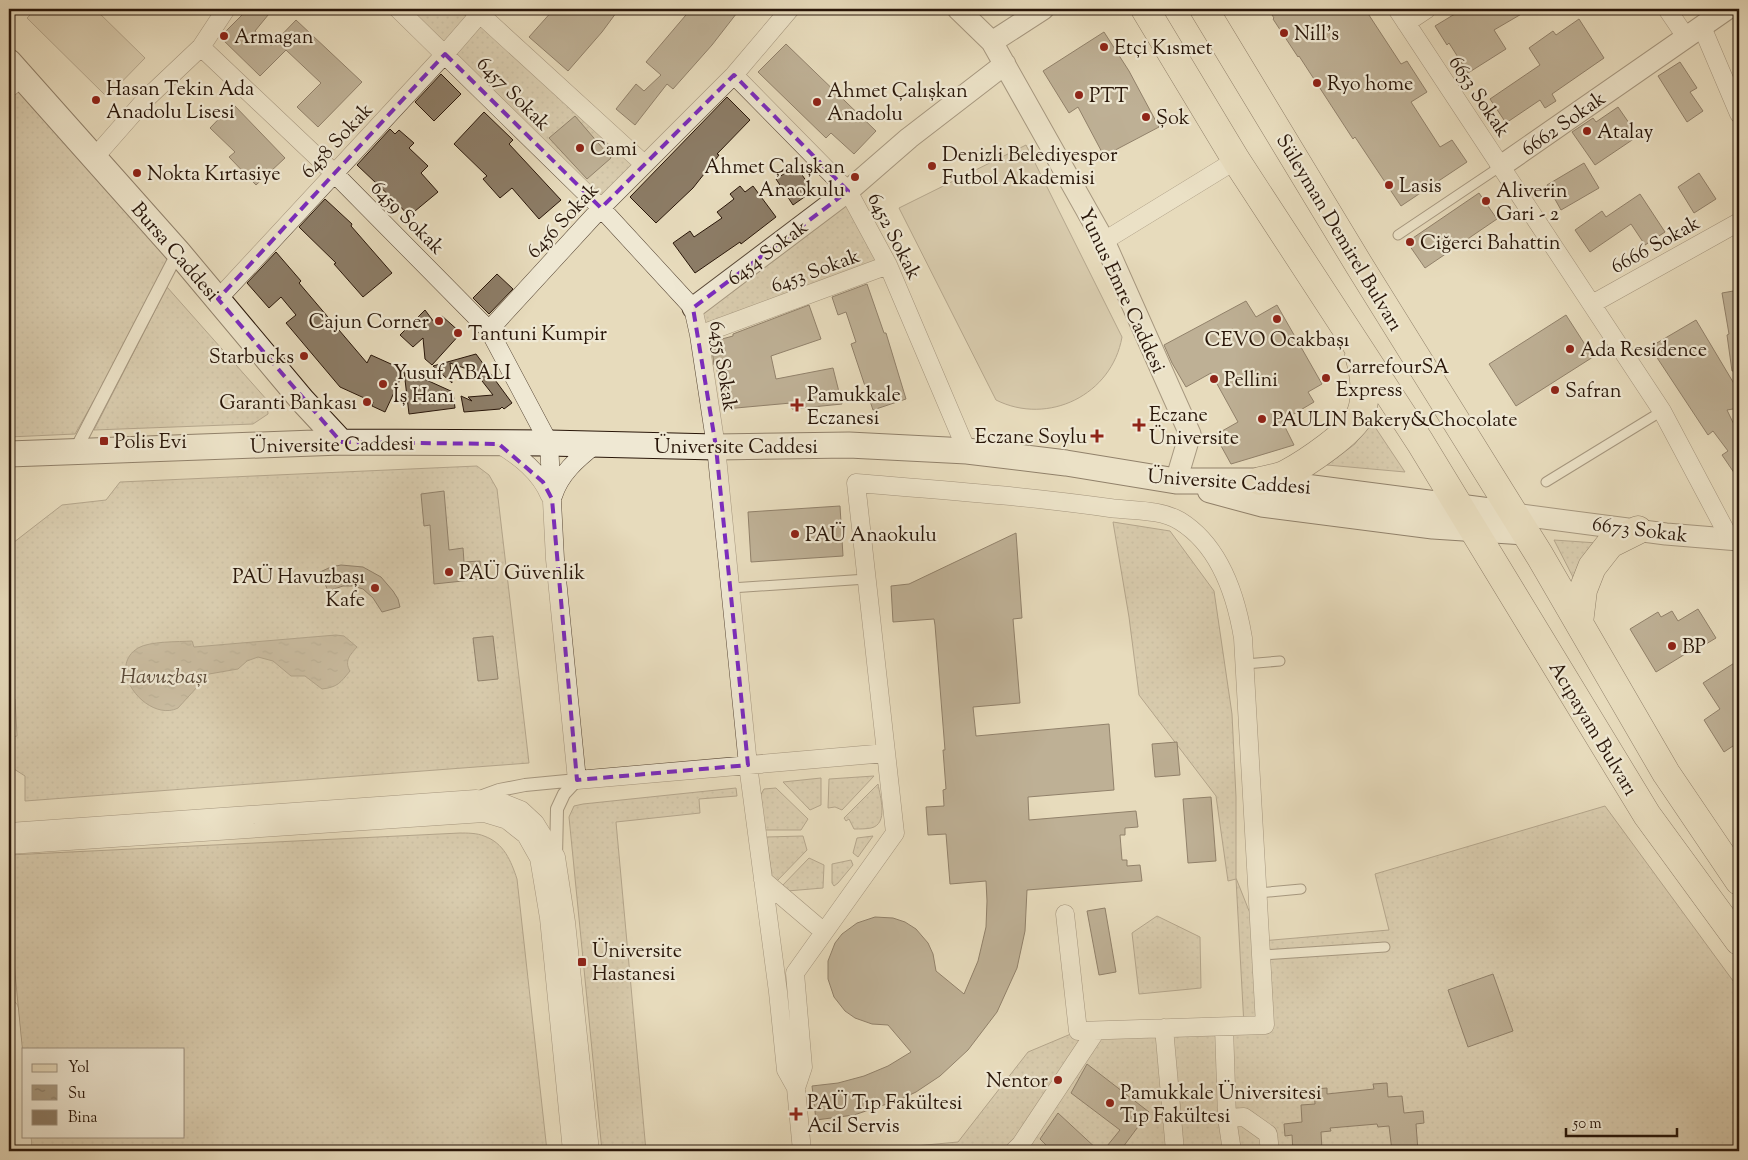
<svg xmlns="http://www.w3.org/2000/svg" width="1748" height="1160" font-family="'Sorts Mill Goudy',serif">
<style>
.grass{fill:url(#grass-dots);stroke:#786854}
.pitch{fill:#c7ba9e;stroke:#786854}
.water{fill:url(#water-ripples);stroke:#746450}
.building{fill:#8c7c66;stroke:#291609}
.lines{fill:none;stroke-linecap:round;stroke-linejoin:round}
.service-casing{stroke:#584736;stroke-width:11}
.pedestrian-casing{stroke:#584736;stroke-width:14}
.minor-casing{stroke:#584736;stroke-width:19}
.tertiary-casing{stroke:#584736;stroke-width:23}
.secondary-casing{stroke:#291609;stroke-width:27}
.primary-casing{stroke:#291609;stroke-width:29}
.service{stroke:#efe8d3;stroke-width:9}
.pedestrian{stroke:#efe8d3;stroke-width:12}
.minor{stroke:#efe8d3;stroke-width:18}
.tertiary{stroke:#efe8d3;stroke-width:21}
.secondary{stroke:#efe8d3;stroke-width:25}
.primary{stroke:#e7dbbc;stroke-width:28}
.marked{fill:none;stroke:#7b2cbf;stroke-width:4;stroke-dasharray:10 6;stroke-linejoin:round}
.poi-dot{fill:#8f2418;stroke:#efe8d3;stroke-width:2}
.labels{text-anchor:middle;stroke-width:4.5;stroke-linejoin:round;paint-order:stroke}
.poi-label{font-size:20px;fill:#291609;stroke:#efe8d3;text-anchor:start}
.street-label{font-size:20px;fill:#291609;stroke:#efe8d3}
.water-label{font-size:21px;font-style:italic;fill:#5b4a38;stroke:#efe8d3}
</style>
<defs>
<pattern id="grass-dots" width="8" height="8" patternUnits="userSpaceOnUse" patternTransform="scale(1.25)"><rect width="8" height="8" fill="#c7ba9e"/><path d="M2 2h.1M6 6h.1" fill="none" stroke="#ab9f87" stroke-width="1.8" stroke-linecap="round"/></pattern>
<pattern id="water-ripples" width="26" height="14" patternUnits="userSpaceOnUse" patternTransform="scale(1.25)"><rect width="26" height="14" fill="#a6987f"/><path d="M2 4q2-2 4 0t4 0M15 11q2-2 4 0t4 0" fill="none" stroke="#877b66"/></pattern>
</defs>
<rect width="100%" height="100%" fill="#e7dbbc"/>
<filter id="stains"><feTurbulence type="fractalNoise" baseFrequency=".004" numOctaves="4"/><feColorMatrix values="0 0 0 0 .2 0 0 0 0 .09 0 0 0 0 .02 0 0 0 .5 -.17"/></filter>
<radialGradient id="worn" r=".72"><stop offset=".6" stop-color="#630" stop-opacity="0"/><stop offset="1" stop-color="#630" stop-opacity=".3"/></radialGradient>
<path class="grass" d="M396,9H472L644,164L601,208Z
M22,77L178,252L75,434L9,437V87Z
M848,191L888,265L699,335L693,308Z
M167,287L267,400L268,414L253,424L94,430Z
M1371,421L1405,472L1327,465L1355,444Z
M477,466L489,475L497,489L529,763L25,801V776L14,769L11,737L17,736L15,699L9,697V546L62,505L106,500L120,482Z
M1113,522L1170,531L1214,591L1232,714L1236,797V878L1261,941L1389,930L1375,874L1605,806L1739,989V1151H916L915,1146L958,1142L1028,1052L1078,1031L1244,1026L1236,879L1228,881L1216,796L1139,695L1129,617Z
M1554,540L1597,543L1576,583Z
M874,776L842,810L835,807L828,808L829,779Z
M821,778V805L810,810L783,782Z
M878,784C880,796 889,824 871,828C866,829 860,829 854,829L849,819L846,821L844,818Z
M736,788L737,796L699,799L700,813L616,822L646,1151H602L569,817L574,806L583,804Z
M776,788L808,819L801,830H765L760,796L764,789Z
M460,833C467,833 477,833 484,836C504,843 511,861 517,879L547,1151H32L30,1136H184V1049H24V1067L9,910V855Z
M803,836L807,850L776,882L772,876L766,837Z
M873,836L858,857L853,853L857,838Z
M809,858L824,865L823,888L787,891L780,888Z
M851,860L853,865L838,883L834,886L832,883V864Z
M1157,916L1200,937L1201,988L1139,994L1132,933Z"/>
<path class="pitch" d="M36,9H95L145,58L107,97L27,18Z
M1026,145L1122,337C1112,395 1048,426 996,400L899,208Z"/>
<path class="water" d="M336,635L344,636L357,647C350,655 344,661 350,671C340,683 338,687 322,689L305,676H291L273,661L258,657L247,661L238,669L209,674L178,708C148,723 104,669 138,648C150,641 178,642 192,641L194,647Z"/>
<path class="building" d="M248,9H273L255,31L271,46L296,20L362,82L318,127L297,107L321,83L286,50L260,76L220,37Z
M554,9H619L602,32L568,71L529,37Z
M691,9H740L712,45L673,89L667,84L635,125L616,109L636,84L644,91L661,75L646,62Z
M1268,9H1365L1401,64L1407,61L1427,92L1411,102L1440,147L1452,140L1467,162L1401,206L1355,137L1353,139L1299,56L1298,57L1273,19L1274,18Z
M1463,9H1530L1494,30L1506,49L1468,73L1449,43L1447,45L1435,26Z
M1579,19L1604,58L1552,94L1556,101L1545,108L1540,100L1506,123L1490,99L1540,65L1529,48L1553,31L1556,35Z
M1104,32L1129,71L1159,127L1104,156L1078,107L1069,113L1043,71Z
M786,44L876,131L854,154L831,133L826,138L758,72Z
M1680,62L1697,88L1690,92L1703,111L1687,122L1658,76Z
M441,74L461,94L434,121L415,102Z
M727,97L750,120L717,154L719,155L693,188L656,223L630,197Z
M233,104L285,158L256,185L229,157L235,152L210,128Z
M1618,107L1638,136L1595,165L1572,132L1593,118L1596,122Z
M484,112L513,140L509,144L561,200L539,219L512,188L500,198L483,179L487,176L454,144Z
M575,116L611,158L587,179L549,138Z
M390,129L395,134L399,130L414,143L409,148L428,166L421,173L438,192L409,216L396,202L357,165Z
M1584,163L1599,188L1561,210L1547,185Z
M796,166L813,191L793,205L776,179Z
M1699,173L1716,199L1694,213L1678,187Z
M740,186L745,192L753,186L776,217L741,244L740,242L695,273L673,243L690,231L694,237L722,218L717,212L734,199L730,194Z
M1479,193L1497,219L1425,268L1407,242Z
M1640,194L1665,232L1645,245L1631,224L1590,252L1575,230L1602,211L1606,217Z
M325,199L352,224L351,226L392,273L363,297L334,264L336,263L299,227Z
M276,252L301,281L299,283L367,363L371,355L453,392L455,408L409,414L404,371L385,412L372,406L373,402L340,387L286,323L296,315L281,297L269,308L247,283Z
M497,274L513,289L489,314L473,298Z
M867,284L884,333H886L906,399L873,410L851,344L856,342L846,312L838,315L832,297Z
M1739,290V371H1732L1727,335L1729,334L1722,293Z
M1246,301L1256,317L1277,305L1322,384L1308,392L1314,402L1282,421L1294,445L1231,464L1215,435L1238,422L1211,373L1186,387L1172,363L1164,345Z
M809,305L821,339L771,356L776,379L833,368L842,404L792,409L791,403L725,409L716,365H714L711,342L733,336V334Z
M425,310L434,322L442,316L461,333L432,365L425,359L423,338L413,347L400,335Z
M1566,315L1593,357L1516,406L1489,364Z
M1696,320L1739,392V408L1727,410L1739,435V480L1722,455L1728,451L1713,431L1708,435L1650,347Z
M476,354L512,403L504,409L502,407L500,409L464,412L461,396L472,401L468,397L493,395L475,372L450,363L452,383L433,366Z
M444,491L449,550L463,548L464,562L480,561L482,579L434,584L430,525L424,526L421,494Z
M840,506L843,556L751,562L748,512Z
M1016,533L1022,618L1013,619L1020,703L973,707L976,736L1109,724L1114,790L1028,797L1029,820L1136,811L1138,827L1125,828V835H1120L1122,860H1127V866L1140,865L1142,881L1027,890L1025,931L1017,968L997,1012L968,1050L940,1076L916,1092L899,1100L854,1115L816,1120L812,1086L838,1083L864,1076L888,1066L911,1052L888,1025L872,1024L855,1018L845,1011L834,997L828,979V961L835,943L842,934L857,923L875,917L893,918L905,922L916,929L928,943L933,954L936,971L964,994L978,961L986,927L987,901L986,881L950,884L946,834L928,835L926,807L944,806L943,790L946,789L943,750H945L935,625L934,619L893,622L891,586L909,584Z
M341,565L363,567L381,577L393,591L398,599L400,607L382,612L373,598L363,589L353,586H343L328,591L320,572L331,567Z
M1698,609L1716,638L1696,650L1695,648L1656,672L1630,629L1658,612L1661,617L1672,611L1678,621Z
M493,636L498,679L478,681L473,638Z
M1739,660V742L1724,752L1704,720L1720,709L1703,683Z
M1177,742L1180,775L1155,777L1152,744Z
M1211,797L1216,861L1188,863L1183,799Z
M1105,908L1116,972L1099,975L1087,911Z
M1493,974L1513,1031L1468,1047L1448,990Z
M1087,1064L1149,1112L1120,1151H1103L1120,1130L1071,1093Z
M1387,1083L1388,1097L1402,1096L1404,1113L1423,1111L1424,1123L1416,1124L1418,1151H1392L1389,1126L1378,1127L1377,1124L1330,1128L1331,1131L1321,1132L1322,1151H1293L1292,1135L1285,1136L1284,1124L1302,1122L1301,1105L1315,1104L1314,1089L1327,1088V1094L1374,1089L1373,1084Z
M1058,1113L1099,1151H1052L1040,1139Z"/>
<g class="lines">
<g class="service-casing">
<path id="service" d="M1398,235L1501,166
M1546,482L1662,411
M731,588L867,579
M1245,664L1280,661
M1258,893L1301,889
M1261,955L1385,947"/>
</g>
<g class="pedestrian-casing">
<path id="pedestrian" d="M75,451L178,252
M477,798L499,790L525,785L577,780
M556,857L557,809L564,794L577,780"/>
</g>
<g class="minor-casing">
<path id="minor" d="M398,9L601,208L693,308L699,335L716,447L748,765L778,992L786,1070L796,1088L802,1151
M472,9L480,14L644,164
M1397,9L1662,411L1730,539
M1667,9L1686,37
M1406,23L1427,9
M1702,27L1739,114
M201,47L334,173L489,330L549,443L555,559L577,780L886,753
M734,75L848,191L888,265L967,451
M9,88L22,77
M94,158L145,100L201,47L226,9
M1104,241L1236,160
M218,299L445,54L484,9
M1592,304L1739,222
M489,330L601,208L734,75L790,9
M699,335L888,265
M499,444C520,457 540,472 550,496
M553,496C560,474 577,459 595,445
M9,832L476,799L506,804L521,810L535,823L556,857L566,922L590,1151
M9,845L484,813L507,820L526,835L539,858L549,918L572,1151
M763,880L824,932
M9,1009L23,1151
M1224,1027L1227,1118L1232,1151
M1164,1028L1175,1151
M796,1088L803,1067L795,973L895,833L856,483C941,490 1026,496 1110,508C1133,511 1160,509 1180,521C1220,546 1236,596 1243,638L1265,1025L1078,1031L1065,914
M1227,1118L1244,1117L1268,1134L1270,1151
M1014,1151L1021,1144L1096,1031"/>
</g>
<g class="tertiary-casing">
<path id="tertiary" d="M958,9L992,42L1104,241L1190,434L1176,481
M992,42L1043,9
M1501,166L1727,9
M693,308L848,191L909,138L1005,64
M1513,514L1666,534L1739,540"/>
</g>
<g class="secondary-casing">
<path id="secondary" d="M9,62L178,252L302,400L341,442
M9,454L341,442L549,443L716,447L849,445L967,451L1066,463L1176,481H1260L1513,514
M1210,490L1262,504L1433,526L1525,532"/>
</g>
<g class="primary-casing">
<path id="primary" d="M1145,9L1236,160L1420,442L1647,815L1739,941
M1204,9L1359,265L1540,556L1666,773L1739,881
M1260,481C1268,479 1278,478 1286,474C1305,464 1353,432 1361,413C1368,394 1364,373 1359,355
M1579,623L1583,590L1592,567L1610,544L1638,530"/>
</g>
<use href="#service" class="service"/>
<use href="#pedestrian" class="pedestrian"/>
<use href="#minor" class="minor"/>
<use href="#tertiary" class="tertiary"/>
<use href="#secondary" class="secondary"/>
<use href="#primary" class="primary"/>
</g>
<path d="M0 0H1748V1160H0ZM445,54L601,208L734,75L848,191L693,308L716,447L748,765L577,780L552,499L543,482L499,444L341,442L218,299Z" fill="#e7dbbc" fill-opacity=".55" fill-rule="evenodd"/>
<path class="marked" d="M445,54L601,208L734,75L848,191L693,308L716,447L748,765L577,780L552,499L543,482L499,444L341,442L218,299Z"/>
<g class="poi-dot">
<circle cx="1284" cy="33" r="5"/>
<circle cx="224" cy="36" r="5"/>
<circle cx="1104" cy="47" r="5"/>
<circle cx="1317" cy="83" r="5"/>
<circle cx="1079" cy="95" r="5"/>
<circle cx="96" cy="100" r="5"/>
<circle cx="817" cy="102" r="5"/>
<circle cx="1146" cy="117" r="5"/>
<circle cx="1587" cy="131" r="5"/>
<circle cx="580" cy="148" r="5"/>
<circle cx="932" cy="166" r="5"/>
<circle cx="137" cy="173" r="5"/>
<circle cx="855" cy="177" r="5"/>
<circle cx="1389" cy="185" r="5"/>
<circle cx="1486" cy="201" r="5"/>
<circle cx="1410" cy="242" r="5"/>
<circle cx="1277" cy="319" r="5"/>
<circle cx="439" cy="321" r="5"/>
<circle cx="458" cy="333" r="5"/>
<circle cx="1570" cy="349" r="5"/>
<circle cx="304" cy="356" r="5"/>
<circle cx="1326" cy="378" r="5"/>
<circle cx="1214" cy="379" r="5"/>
<circle cx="383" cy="384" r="5"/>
<circle cx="1555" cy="390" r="5"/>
<circle cx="367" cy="402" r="5"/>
<path d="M794.5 397.5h5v5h5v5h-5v5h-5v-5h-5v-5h5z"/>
<circle cx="1262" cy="419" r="5"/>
<path d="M1136.5 417.5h5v5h5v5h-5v5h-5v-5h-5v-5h5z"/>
<path d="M1094.5 428.5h5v5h5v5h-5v5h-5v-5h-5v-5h5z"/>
<rect x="99" y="436" width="10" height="10" rx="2.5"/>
<circle cx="795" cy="534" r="5"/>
<circle cx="449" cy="572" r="5"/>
<circle cx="375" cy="588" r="5"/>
<circle cx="1672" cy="646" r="5"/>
<rect x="577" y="957" width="10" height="10" rx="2.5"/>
<circle cx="1058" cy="1080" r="5"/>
<circle cx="1110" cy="1103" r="5"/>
<path d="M793.5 1106.5h5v5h5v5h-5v5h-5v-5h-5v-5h5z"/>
</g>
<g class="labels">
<g class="poi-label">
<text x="1294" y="40">Nill’s</text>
<text x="234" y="43">Armagan</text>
<text x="1114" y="54">Etçi Kısmet</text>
<text x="1327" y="90">Ryo home</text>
<text x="106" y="95">Hasan Tekin Ada<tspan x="106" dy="23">Anadolu Lisesi</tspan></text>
<text x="827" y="97">Ahmet Çalışkan<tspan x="827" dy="23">Anadolu</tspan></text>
<text x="1089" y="102">PTT</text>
<text x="1156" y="124">Şok</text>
<text x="1597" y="138">Atalay</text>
<text x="590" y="155">Cami</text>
<text x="942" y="161">Denizli Belediyespor<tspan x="942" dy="23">Futbol Akademisi</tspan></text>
<text x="845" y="173" text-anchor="end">Ahmet Çalışkan<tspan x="845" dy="23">Anaokulu</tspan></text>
<text x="147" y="180">Nokta Kırtasiye</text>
<text x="1399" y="192">Lasis</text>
<text x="1496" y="197">Aliverin<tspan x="1496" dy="23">Gari - 2</tspan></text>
<text x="1420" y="249">Ciğerci Bahattin</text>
<text x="429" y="328" text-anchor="end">Cajun Corner</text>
<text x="468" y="340">Tantuni Kumpir</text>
<text x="1277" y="346" text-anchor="middle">CEVO Ocakbaşı</text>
<text x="1580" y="356">Ada Residence</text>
<text x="294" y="363" text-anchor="end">Starbucks</text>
<text x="1336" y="373">CarrefourSA<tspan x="1336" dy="23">Express</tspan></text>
<text x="393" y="379">Yusuf ABALI<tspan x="393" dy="23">İş Hanı</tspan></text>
<text x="1224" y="386">Pellini</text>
<text x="1565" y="397">Safran</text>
<text x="807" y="401">Pamukkale<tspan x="807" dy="23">Eczanesi</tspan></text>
<text x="357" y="409" text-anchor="end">Garanti Bankası</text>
<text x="1149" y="421">Eczane<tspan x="1149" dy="23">Üniversite</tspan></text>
<text x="1272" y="426">PAULIN Bakery&amp;Chocolate</text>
<text x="1087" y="443" text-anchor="end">Eczane Soylu</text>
<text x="114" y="448">Polis Evi</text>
<text x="805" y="541">PAÜ Anaokulu</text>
<text x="459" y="579">PAÜ Güvenlik</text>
<text x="365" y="583" text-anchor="end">PAÜ Havuzbaşı<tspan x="365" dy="23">Kafe</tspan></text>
<text x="1682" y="653">BP</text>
<text x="592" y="957">Üniversite<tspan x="592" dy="23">Hastanesi</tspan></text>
<text x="1048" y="1087" text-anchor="end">Nentor</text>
<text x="1120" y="1099">Pamukkale Üniversitesi<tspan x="1120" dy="23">Tıp Fakültesi</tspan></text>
<text x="807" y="1109">PAÜ Tıp Fakültesi<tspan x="807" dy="23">Acil Servis</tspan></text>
</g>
<g class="street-label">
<text transform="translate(514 93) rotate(45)" y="7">6457 Sokak</text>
<text transform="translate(1480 96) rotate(56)" y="7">6653 Sokak</text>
<text transform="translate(1563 123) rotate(-35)" y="7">6662 Sokak</text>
<text transform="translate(336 140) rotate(-47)" y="7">6458 Sokak</text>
<text transform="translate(408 217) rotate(45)" y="7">6459 Sokak</text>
<text transform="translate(562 220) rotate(-47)" y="7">6456 Sokak</text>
<text transform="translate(1340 232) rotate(59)" y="7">Süleyman Demirel Bulvarı</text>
<text transform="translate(895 236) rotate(63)" y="7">6452 Sokak</text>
<text transform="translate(1655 244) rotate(-29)" y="7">6666 Sokak</text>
<text transform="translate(176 251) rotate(49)" y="7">Bursa Caddesi</text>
<text transform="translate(767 252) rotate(-37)" y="7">6454 Sokak</text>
<text transform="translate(815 270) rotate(-20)" y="7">6453 Sokak</text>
<text transform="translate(1123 290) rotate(65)" y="7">Yunus Emre Caddesi</text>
<text transform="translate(724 366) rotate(81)" y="7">6455 Sokak</text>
<text transform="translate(332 444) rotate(-1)" y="7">Üniversite Caddesi</text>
<text x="736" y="453">Üniversite Caddesi</text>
<text transform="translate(1229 481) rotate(4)" y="7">Üniversite Caddesi</text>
<text transform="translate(1640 529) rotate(7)" y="7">6673 Sokak</text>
<text transform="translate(1594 728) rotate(59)" y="7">Acıpayam Bulvarı</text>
</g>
<g class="water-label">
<text x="164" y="683">Havuzbaşı</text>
</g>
</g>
<rect width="1748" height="1160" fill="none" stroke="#e7dbbc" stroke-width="30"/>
<rect x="10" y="10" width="1728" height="1140" fill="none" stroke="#291609" stroke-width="2.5"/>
<rect x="15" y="15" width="1718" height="1130" fill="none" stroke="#291609"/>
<rect x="22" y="1048" width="162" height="90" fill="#efe8d3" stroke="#a09482"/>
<rect x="32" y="1064" width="25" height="8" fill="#e7dbbc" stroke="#a09482"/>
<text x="68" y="1072" font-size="15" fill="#291609">Yol</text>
<rect x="32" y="1085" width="25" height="15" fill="url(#water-ripples)" stroke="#a09482"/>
<text x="68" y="1098" font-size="15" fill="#291609">Su</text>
<rect x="32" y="1110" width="25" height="15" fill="#8c7c66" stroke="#a09482"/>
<text x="68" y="1122" font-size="15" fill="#291609">Bina</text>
<path d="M1566 1128v8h111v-8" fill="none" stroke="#291609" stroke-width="2.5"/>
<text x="1573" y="1128" font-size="15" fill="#291609" stroke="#efe8d3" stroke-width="4" paint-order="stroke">50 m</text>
<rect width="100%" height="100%" filter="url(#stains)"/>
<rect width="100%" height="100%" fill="url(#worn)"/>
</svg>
